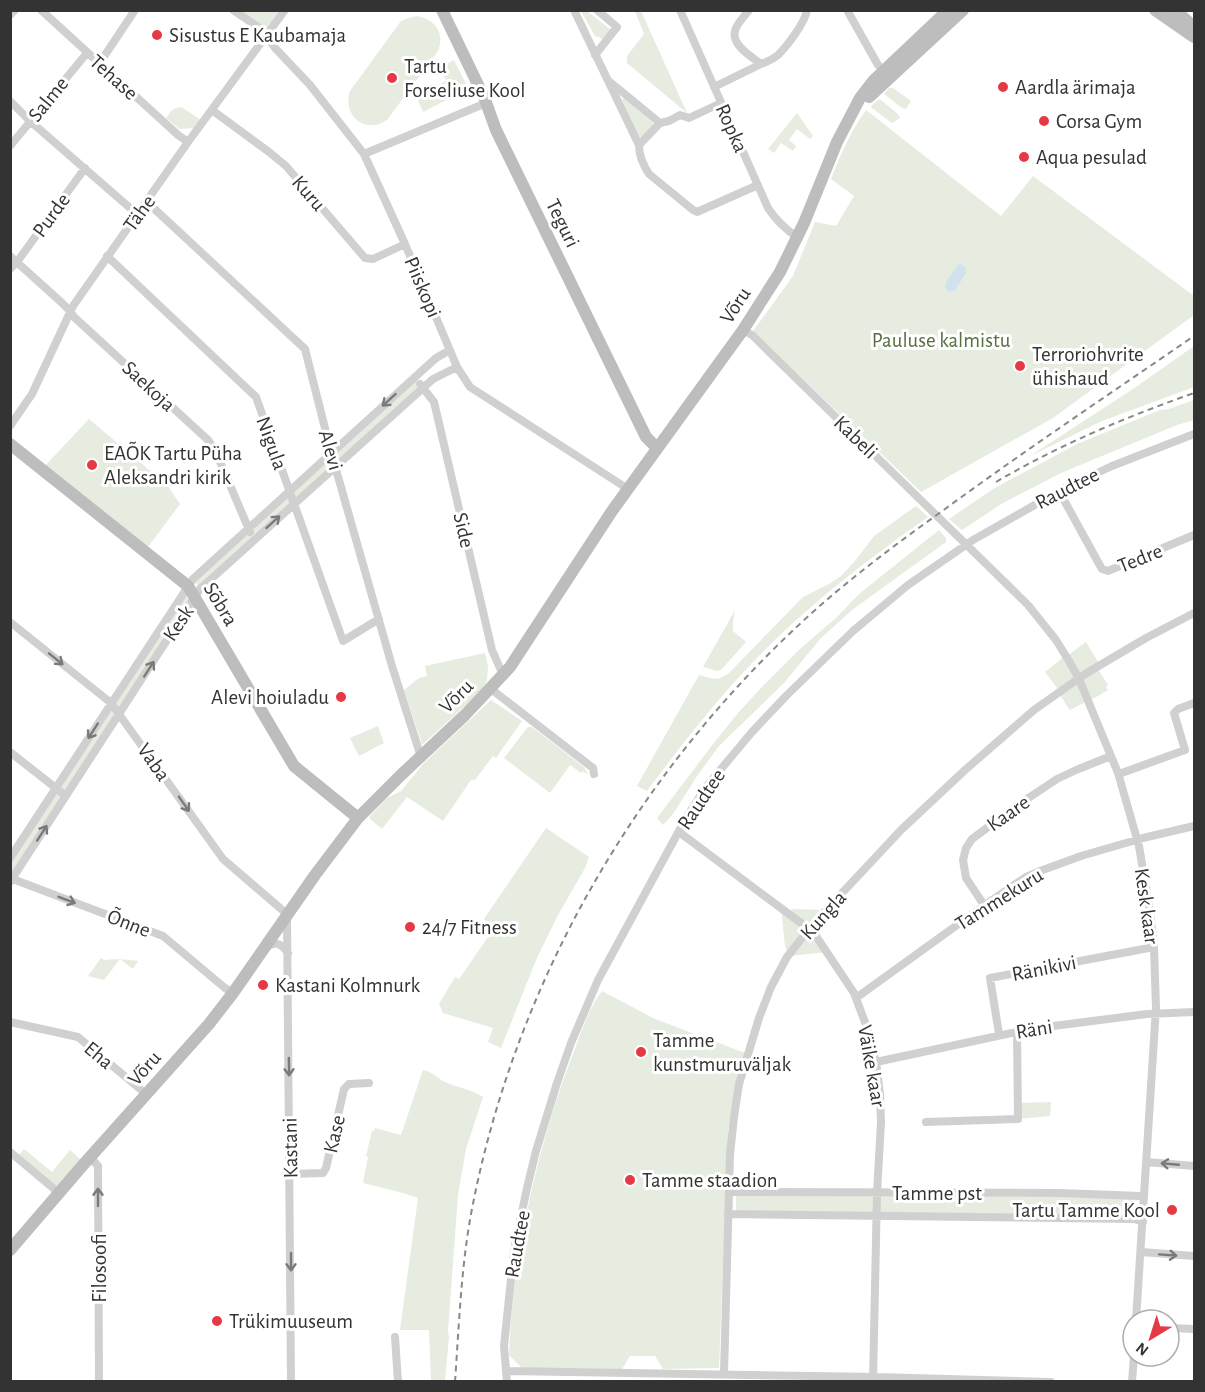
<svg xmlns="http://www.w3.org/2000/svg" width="1205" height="1392" font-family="'Alegreya Sans',sans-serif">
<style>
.green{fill:#e6ecdf}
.water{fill:#cfe2ee}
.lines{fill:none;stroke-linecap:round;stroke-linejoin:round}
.street{stroke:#d0d0d0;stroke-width:8}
.secondary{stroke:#bdbdbd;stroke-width:12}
.rail{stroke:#888;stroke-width:2;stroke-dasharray:6 4.5;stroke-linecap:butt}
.oneway{stroke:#7a7a7a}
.poi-dot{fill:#e63946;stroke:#fff;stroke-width:2}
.labels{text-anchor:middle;stroke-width:6;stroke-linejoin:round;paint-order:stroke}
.poi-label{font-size:21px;fill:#333;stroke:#fff;text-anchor:start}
.street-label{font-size:21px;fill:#333;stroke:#fff}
.park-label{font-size:21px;fill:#56703f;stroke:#fff}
</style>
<rect width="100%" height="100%" fill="#fff"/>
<path class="green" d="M236,11H282L267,31Z
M582,11H587L611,30L604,39L595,36L582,13Z
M635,11H641L687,113L627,63V56L644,34Z
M417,16C435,19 445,33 438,51L387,120C365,135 342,115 350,91L401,21L408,18Z
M454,60L470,92L456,100L454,96L423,112L416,96L446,81L440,67Z
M889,88H893L911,101L906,109L902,108L884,94Z
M624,98L654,124L643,138L639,136L622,100Z
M878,100H881L898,114L900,118L892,123L872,108L871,106Z
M179,107L183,108L201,120L195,128L179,129L166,118L172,110Z
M866,110L1001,216L1033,176L1194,296V315L1053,418L921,492L753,331L793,276L815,222L836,226L854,196L831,179C841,153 850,133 866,110Z
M797,113L813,136L810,139L797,129L789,140L796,146L793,151L781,143L774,153L768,149Z
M1194,346V387L1102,421L1030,456L1136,387Z
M415,377L419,391L200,589L193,579Z
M1194,400V420L1177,425L1061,473L1003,503L962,530L949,519L993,489L1077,444L1160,410L1169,409Z
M89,419L167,485L180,504L145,551L42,469Z
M916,506L928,517C875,554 824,593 778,637C729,684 687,737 647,791L637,786L699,675C714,679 717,682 730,672L803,597L829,584L841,576L855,561L874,536Z
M939,530L946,538V542L852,610L821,638L784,683L719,746L697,776L673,814L663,825L657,818L713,744L738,713L761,688L800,649L837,617L859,594Z
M186,595L189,600L11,882V858Z
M735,610L733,622V631L746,642L721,670L717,671L703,667Z
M1086,642L1101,667L1098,669L1108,685L1106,687L1108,690C1096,698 1083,703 1070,710L1059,694L1061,693L1045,672L1066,655L1067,656Z
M485,653L488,666L487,680L485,685L468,703L423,744H422L404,690L419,678L427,676L425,666Z
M491,700L522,721L496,758L493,756L475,780H471L443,821L407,797L382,829L371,820L369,817L387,798L401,791L424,763Z
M378,726L384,743L359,756L350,738Z
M528,727H532L584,767L588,775L583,771L581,773L570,765L550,793L504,758Z
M546,828L589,857L585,868L557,917L536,960L501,1048L488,1042L493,1028L443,1013L439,1004L455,977L459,979L491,933L486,929L489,923L484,919Z
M781,907L786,911L795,909L827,910L809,929L828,952L789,956L785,946Z
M101,958L104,960L119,959L138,961L133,969L120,959L104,980L88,976Z
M602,991L655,1019L745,1053L736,1083L728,1130L719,1368L663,1369L655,1356H630L622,1369L522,1368L509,1355C510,1333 511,1312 514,1290C524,1211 544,1128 573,1054C581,1033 588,1009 602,991Z
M423,1070C433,1072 437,1078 445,1082C458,1088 471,1089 483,1097L466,1149L458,1195L448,1331L449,1337L445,1381H431L429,1330H400L418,1198L403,1193L363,1183L368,1157L366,1156L372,1131H374L375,1128L401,1135Z
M1051,1102L1050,1116L1018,1119V1103Z
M24,1149L52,1172L70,1150L83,1162L58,1191L17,1157Z
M736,1193L1137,1198L1136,1218L736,1213Z"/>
<path class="water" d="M961,264L966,268V273L955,290L953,291H948L945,287L946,282L958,265Z"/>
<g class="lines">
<path class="street" d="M41,10L178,135L188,142
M233,10L261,29L275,48L310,85L364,154L405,244L457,367L470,387L628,489
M574,10L639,145C639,156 643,165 649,174L693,210L697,212L758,185
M680,10L768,208C776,220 785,229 797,237
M749,10C745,16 736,24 735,31C731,45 752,57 761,64C767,62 773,59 778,55C787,46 805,23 807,10
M847,10L878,65L884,70
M10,15L15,10
M595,55L617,27L597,10
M99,64L135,10
M610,82L660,123L639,145
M714,87L761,64
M10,101L30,121L137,214
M212,110L269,152L286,166L365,258L373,259L405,244
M660,123L669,121L680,115L689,118L721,103
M10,146L87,53
M364,154L486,103
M147,202L305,349L331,452L392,666L421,757
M10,256L61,302L71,312L74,317L208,440L215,450L250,532
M107,256L256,397L343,641L379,619
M10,269L17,262L85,168
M743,330L752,335L1028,605L1056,640L1069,661L1079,679L1118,773L1139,846L1150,912L1154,947L1156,1008L1136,1320
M420,384L434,402L492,650L503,675
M10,426L32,394L73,306L188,142L285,10
M1059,491L1098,562L1102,569L1108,571L1194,535
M10,622L111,703L223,859L287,914L291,1382
M491,689L593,768L594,774
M10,752L66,796
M1119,774L1185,750L1174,713L1178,709L1194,703
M679,832L801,923L816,936L854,993L866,1025L876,1062L880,1094L881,1122L877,1193L873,1382
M10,858L193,579L436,358L450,350
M10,878L163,936L225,988L233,993
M10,882L200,589L433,379L457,367
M984,905L966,878L963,860L966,848L972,839L1018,805L1057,779L1076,770L1111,756
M264,949C275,941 280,942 288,953
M856,998L982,907L1026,877L1040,871L1081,856L1143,838L1194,826
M10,1022L78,1037L146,1094
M999,1034L990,978L1154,947
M876,1062L1030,1029L1147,1014L1194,1012
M926,1122L1018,1119L1017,1031
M10,1152L59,1193
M90,1157L98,1166L99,1382
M1146,1162L1194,1166
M291,1174L323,1173L326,1168L344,1089L349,1084L369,1083
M729,1192L1060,1193L1141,1196L1144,1195
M728,1214L1135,1219L1143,1222
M1141,1252L1194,1256
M1169,1328L1194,1329
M395,1337L398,1382
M507,1371L877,1377L1051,1382
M724,1374L730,1154L734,1117L739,1084L759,1018L771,987L787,957L813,924L901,830L965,770L1034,710L1085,674L1146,638L1194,613
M507,1382L504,1346L514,1250L527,1188L536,1151L557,1083L571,1043L598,980L686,818L706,787L752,732L787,695L853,631L908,585L973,540L1063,489L1112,466L1194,434
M1132,1382L1134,1356"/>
<path class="secondary" d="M442,10L484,97L496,130L646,437L657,448
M1155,10L1194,37
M1175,10L1194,27
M869,97L963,10
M10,444L188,586L294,766L358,818
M10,1250L83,1165L209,1024L233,993L315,875L358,818L401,775L465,715L510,667L612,511L743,330L780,272L804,223L837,142L860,98L874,80L948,10"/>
<path class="rail" d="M996,482C1059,445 1126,417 1194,393
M455,1382C459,1325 461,1269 471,1214C515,979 643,761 822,604C861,570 903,539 945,509C1027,449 1111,393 1194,336"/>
</g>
<defs><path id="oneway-shaft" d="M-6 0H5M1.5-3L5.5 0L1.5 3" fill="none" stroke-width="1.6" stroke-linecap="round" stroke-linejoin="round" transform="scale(1.5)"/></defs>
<g class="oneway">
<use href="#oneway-shaft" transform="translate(389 400) rotate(138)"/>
<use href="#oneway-shaft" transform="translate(273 522) rotate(-42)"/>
<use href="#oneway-shaft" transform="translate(56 659) rotate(39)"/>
<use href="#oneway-shaft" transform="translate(149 669) rotate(-57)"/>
<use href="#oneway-shaft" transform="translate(93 731) rotate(123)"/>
<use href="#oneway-shaft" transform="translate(184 804) rotate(55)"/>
<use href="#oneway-shaft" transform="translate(42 833) rotate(-57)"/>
<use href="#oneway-shaft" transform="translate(67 900) rotate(21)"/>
<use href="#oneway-shaft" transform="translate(289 1067) rotate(89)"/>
<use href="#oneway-shaft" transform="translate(1170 1164) rotate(-175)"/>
<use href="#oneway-shaft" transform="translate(98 1197) rotate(-90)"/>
<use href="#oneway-shaft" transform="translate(1168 1255) rotate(4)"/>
<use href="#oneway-shaft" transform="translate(291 1262) rotate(90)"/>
</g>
<g class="poi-dot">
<circle cx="157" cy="35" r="6"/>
<circle cx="392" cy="78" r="6"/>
<circle cx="1003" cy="87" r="6"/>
<circle cx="1044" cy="121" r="6"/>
<circle cx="1024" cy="157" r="6"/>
<circle cx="1020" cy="366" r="6"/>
<circle cx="92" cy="465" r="6"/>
<circle cx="341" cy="697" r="6"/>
<circle cx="410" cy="927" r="6"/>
<circle cx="263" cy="985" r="6"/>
<circle cx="641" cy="1052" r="6"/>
<circle cx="630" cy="1180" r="6"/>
<circle cx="1172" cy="1210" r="6"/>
<circle cx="217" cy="1321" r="6"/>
</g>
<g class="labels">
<g class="poi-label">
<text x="169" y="42">Sisustus E Kaubamaja</text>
<text x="404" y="73">Tartu<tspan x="404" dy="24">Forseliuse Kool</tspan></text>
<text x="1015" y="94">Aardla ärimaja</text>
<text x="1056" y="128">Corsa Gym</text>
<text x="1036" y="164">Aqua pesulad</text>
<text x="1032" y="361">Terroriohvrite<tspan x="1032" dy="24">ühishaud</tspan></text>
<text x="104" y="460">EAÕK Tartu Püha<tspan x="104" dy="24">Aleksandri kirik</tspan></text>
<text x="329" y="704" text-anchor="end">Alevi hoiuladu</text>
<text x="422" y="934">24/7 Fitness</text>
<text x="275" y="992">Kastani Kolmnurk</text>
<text x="653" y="1047">Tamme<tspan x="653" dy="24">kunstmuruväljak</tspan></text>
<text x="642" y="1187">Tamme staadion</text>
<text x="1160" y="1217" text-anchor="end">Tartu Tamme Kool</text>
<text x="229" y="1328">Trükimuuseum</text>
</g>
<g class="street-label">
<text transform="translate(114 77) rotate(42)" y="7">Tehase</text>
<text transform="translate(48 99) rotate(-51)" y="7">Salme</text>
<text transform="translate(732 128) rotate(66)" y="7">Ropka</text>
<text transform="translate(309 193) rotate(49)" y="7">Kuru</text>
<text transform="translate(139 213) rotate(-54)" y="7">Tähe</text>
<text transform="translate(51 215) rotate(-54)" y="7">Purde</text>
<text transform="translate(563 223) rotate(64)" y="7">Teguri</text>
<text transform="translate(423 287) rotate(67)" y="7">Piiskopi</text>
<text transform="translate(735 305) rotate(-57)" y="7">Võru</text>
<text transform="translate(149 386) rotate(43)" y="7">Saekoja</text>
<text transform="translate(856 437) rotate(44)" y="7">Kabeli</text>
<text transform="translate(272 443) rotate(70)" y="7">Nigula</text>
<text transform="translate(331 450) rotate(74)" y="7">Alevi</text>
<text transform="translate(1067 488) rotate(-27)" y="7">Raudtee</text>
<text transform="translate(464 530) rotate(77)" y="7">Side</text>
<text transform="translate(1140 558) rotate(-22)" y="7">Tedre</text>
<text transform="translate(221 604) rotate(59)" y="7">Sõbra</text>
<text transform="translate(178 623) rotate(-57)" y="7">Kesk</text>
<text transform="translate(456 696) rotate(-45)" y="7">Võru</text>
<text transform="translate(154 762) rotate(55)" y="7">Vaba</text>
<text transform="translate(701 799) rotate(-56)" y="7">Raudtee</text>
<text transform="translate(1008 813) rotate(-35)" y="7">Kaare</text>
<text transform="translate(999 899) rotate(-32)" y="7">Tammekuru</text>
<text transform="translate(1147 906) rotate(82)" y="7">Kesk kaar</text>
<text transform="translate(823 915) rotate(-48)" y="7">Kungla</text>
<text transform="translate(129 923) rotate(21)" y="7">Õnne</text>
<text transform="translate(1044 968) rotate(-11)" y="7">Ränikivi</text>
<text transform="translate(1034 1029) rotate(-9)" y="7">Räni</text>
<text transform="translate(99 1055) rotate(40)" y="7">Eha</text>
<text transform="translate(872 1066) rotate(80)" y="7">Väike kaar</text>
<text transform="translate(144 1068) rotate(-49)" y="7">Võru</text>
<text transform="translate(334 1134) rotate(-77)" y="7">Kase</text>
<text transform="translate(290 1148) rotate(-91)" y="7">Kastani</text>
<text x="937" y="1200">Tamme pst</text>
<text transform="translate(517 1244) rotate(-80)" y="7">Raudtee</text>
<text transform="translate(99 1268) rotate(-90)" y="7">Filosoofi</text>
</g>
<g class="park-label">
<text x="941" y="347">Pauluse kalmistu</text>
</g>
</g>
<rect width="1205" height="1392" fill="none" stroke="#333333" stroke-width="24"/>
<g transform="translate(1151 1338) rotate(218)"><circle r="28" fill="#ffffff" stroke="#adadad" stroke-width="1.5"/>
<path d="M0-4.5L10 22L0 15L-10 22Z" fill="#e63946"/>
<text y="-9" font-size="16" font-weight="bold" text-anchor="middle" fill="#333333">N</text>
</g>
</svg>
